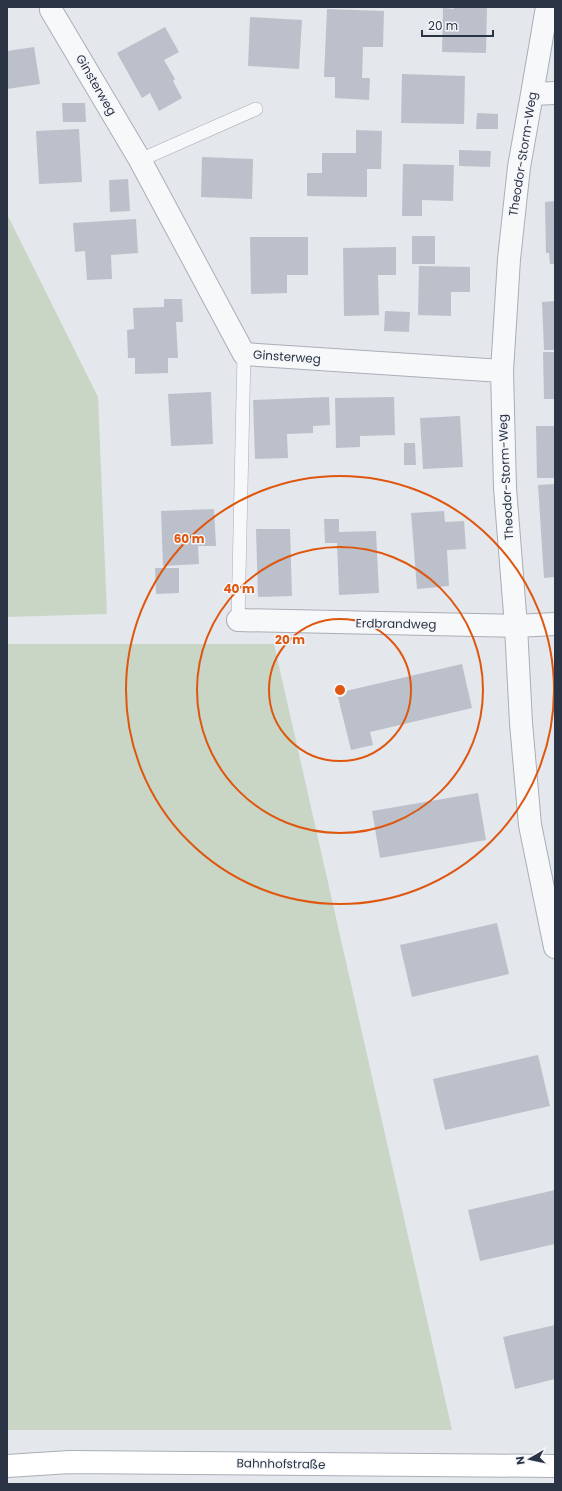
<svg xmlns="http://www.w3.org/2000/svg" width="562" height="1491" font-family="Poppins,sans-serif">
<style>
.grass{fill:#c9d6c5}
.building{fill:#bbc0ca}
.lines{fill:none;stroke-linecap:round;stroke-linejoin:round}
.lane-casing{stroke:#a9aeb7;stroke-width:14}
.street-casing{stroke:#a9aeb7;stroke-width:24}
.secondary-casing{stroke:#a9aeb7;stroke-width:24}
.lane{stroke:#f7f8fa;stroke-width:13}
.street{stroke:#f7f8fa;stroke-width:22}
.secondary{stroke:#fff;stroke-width:22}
.ring{fill:none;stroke:#df570f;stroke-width:2}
.labels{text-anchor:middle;stroke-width:3;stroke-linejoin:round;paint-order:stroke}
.street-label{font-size:12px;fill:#2b3445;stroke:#f4f6f9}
.centre{fill:#df570f;stroke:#f4f6f9;stroke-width:2}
.ring-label{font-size:12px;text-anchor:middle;font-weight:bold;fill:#df570f;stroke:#f4f6f9;stroke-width:3;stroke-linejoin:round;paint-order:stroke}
</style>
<rect width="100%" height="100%" fill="#e4e7ec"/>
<path class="grass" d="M7,214L98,397L107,614L7,617Z
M7,644H274L452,1430H7Z"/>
<path class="building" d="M454,7H487L486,53L442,52L443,8L454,9Z
M327,9L384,11L383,47H363L362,78H370L369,100L335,98V77H324Z
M250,17L302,20L299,69L248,66Z
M165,27L179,52L164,60L175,79L173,81L182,98L159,111L150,93L142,98L117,53Z
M34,47L40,84L7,89V51Z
M402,74L465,76L464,124L401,123Z
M62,103H85L86,122H63Z
M477,113L498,114V129H476Z
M79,129L82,182L39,184L36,131Z
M356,130L382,131L381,169H367V197L307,196V173H322V153H356Z
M459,150L491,151L490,167L459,166Z
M202,157L253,159L252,199L201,197Z
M403,164L454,165L453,201L422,200V216H402Z
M128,179L130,211L110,212L109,180Z
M555,201V264H550L549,253H546L545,202Z
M136,219L138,253L111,255L112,279L87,280L85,251L75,252L73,223Z
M412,236H435V264H412Z
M250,237H308V275H287V293L251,294Z
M396,247V275H378L379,315L344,316L343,248Z
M419,266L470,267V292H451V316L418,315Z
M164,299H182L183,322H176L178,358H168V373L135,374V358H128L127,330L134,329L133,308L164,307Z
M555,301V350H544L542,302Z
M385,311L410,312L409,332L384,331Z
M543,352H555V399H544Z
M211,392L213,444L171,446L168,394Z
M329,397L330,425L313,426V433L287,434L288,458L255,459L253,400Z
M394,397L395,435L360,436V447L336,448L335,398Z
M460,416L463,467L423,469L420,418Z
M536,426H555V478H537Z
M404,443H415L416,465H404Z
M555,484V577L544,578L538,485Z
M214,509L216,546H198L199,564L163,566L161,511Z
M444,511L445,522L464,521L466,549L447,550L449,586L417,589L411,513Z
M324,519H339V532L376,531L379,593L339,595L337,543H325Z
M256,529H290L292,596L258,597Z
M155,568H179V593L156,594Z
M462,664L472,708L370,732L373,745L351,750L337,693Z
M478,793L486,840L380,858L372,811Z
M497,923L509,974L412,997L400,945Z
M538,1055L550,1106L445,1130L433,1079Z
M555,1190V1244L480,1261L468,1210Z
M555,1325V1379L515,1389L503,1337Z"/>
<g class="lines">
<g class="lane-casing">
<path id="lane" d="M140,160L256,109
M238,620L244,354"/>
</g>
<g class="street-casing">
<path id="street" d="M547,7L532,94L519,167L509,259L502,371L505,488L516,626L521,723L530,825L555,947
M51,10L140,160L244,354L502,371
M532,94L555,93
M238,620L516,626L555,624"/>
</g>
<g class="secondary-casing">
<path id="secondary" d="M7,1466L70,1462L555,1466"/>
</g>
<use href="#lane" class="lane"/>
<use href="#street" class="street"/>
<use href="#secondary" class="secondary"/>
</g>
<g class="ring">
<circle cx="340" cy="690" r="71"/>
<circle cx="340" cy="690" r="143"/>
<circle cx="340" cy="690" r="214"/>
</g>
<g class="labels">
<g class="street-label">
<text transform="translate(96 85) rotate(60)" y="4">Ginsterweg</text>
<text transform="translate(523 154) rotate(-81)" y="4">Theodor-Storm-Weg</text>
<text transform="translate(287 357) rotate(4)" y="4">Ginsterweg</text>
<text transform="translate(506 477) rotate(-93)" y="4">Theodor-Storm-Weg</text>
<text transform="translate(396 624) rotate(1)" y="4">Erdbrandweg</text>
<text transform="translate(281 1464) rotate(1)" y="4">Bahnhofstraße</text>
</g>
</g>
<circle cx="340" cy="690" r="6" class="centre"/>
<g class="ring-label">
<text x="189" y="543">60 m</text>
<text x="239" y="593">40 m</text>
<text x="290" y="644">20 m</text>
</g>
<rect width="562" height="1491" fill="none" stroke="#2b3445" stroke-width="16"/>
<g transform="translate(530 1459) rotate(261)" stroke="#f4f6f9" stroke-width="3" paint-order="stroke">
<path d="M0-3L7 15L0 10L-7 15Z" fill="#2b3445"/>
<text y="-6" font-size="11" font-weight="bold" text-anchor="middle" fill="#2b3445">N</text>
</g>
<path d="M422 30v6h71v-6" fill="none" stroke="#2b3445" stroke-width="2"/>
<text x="428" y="30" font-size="12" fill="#2b3445" stroke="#f4f6f9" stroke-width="3" paint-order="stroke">20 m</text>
</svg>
